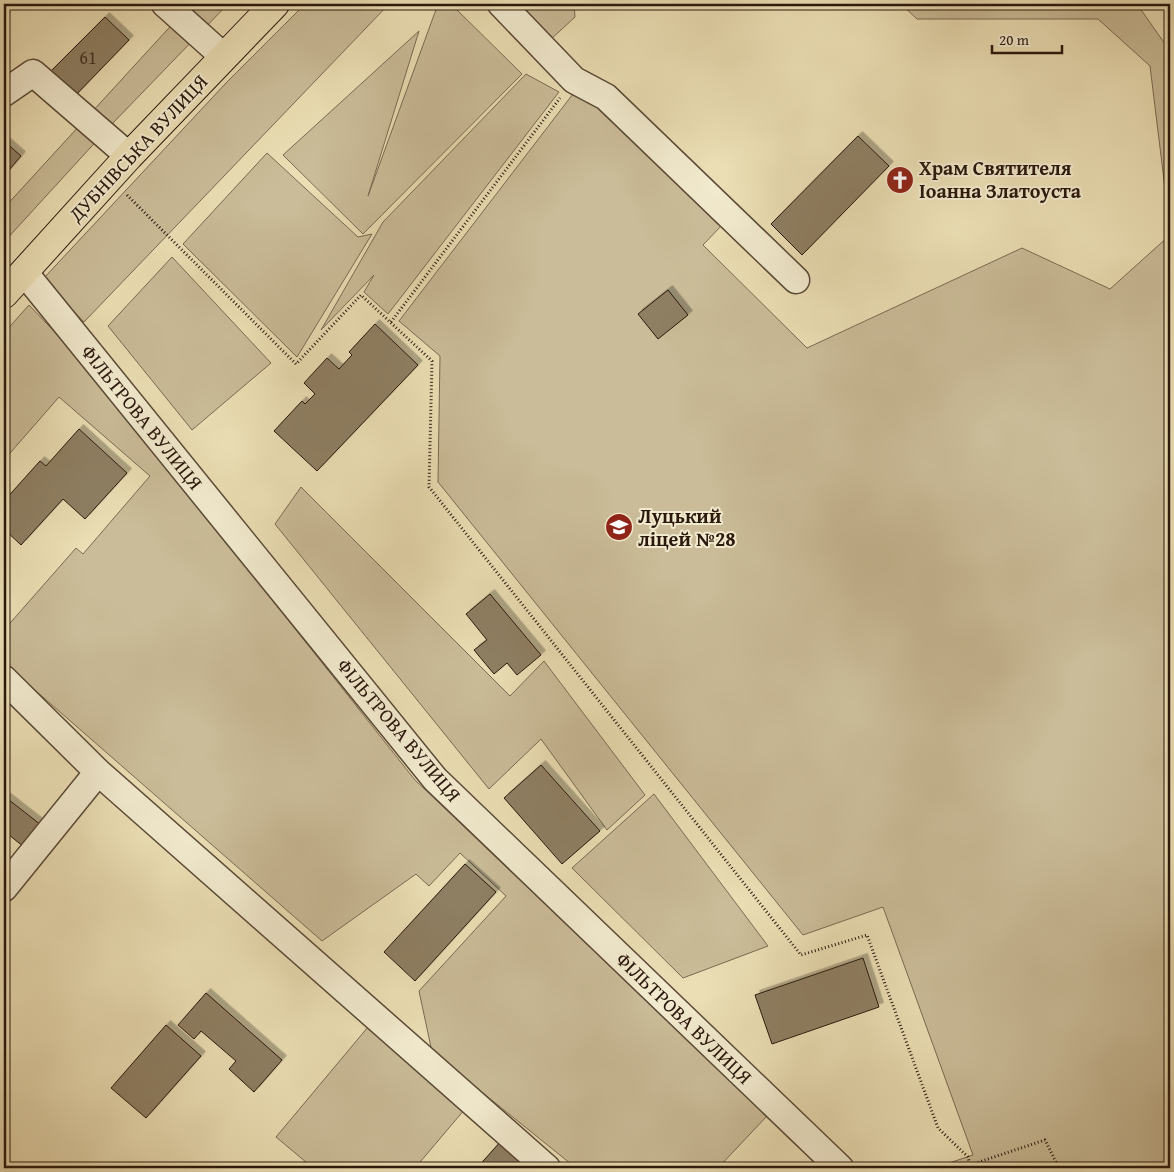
<svg xmlns="http://www.w3.org/2000/svg" width="1174" height="1172" font-family="'Gentium Book Plus',serif">
<style>
.green{fill:#cabc98;stroke:#7a6a52}
.building{fill:#8e7f64;stroke:#2a180d;filter:url(#shadow)}
.lines{fill:none;stroke-linecap:round;stroke-linejoin:round}
.minor-casing{stroke:#5a4a37;stroke-width:29}
.major-casing{stroke:#2a180d;stroke-width:30}
.path{stroke:#2a180d;stroke-width:3;stroke-dasharray:1 2.5;stroke-linecap:butt}
.minor{stroke:#f2eace;stroke-width:26}
.major{stroke:#ebdeb4;stroke-width:28}
.labels{text-anchor:middle;stroke-width:4;stroke-linejoin:round;paint-order:stroke}
.number-label{font-size:18px;fill:#433223}
.street-label{font-size:20px;fill:#2a180d;stroke:#f2eace}
.poi-label{font-size:20px;font-weight:bold;fill:#2a180d;stroke:#f2eace;text-anchor:start}
</style>
<defs>
<filter id="shadow"><feDropShadow dx="4.5" dy="-4.5" stdDeviation="0" flood-color="#0004"/></filter>
</defs>
<rect width="100%" height="100%" fill="#ebdeb4"/>
<filter id="stains"><feTurbulence type="fractalNoise" baseFrequency=".004" numOctaves="4"/><feColorMatrix values="0 0 0 0 .2 0 0 0 0 .09 0 0 0 0 .02 0 0 0 .5 -.17"/></filter>
<radialGradient id="worn" r=".72"><stop offset=".6" stop-color="#630" stop-opacity="0"/><stop offset="1" stop-color="#630" stop-opacity=".3"/></radialGradient>
<path class="green" d="M193,4H228L112,124L4,242V208L167,30Z
M305,4H389L84,322L43,279L226,83Z
M438,4H451L522,74L363,234L283,155L419,31L368,196Z
M515,4H574L575,17L549,41Z
M901,4H1137L1170,51V229L1150,66L1098,19H917Z
M526,74L559,92L388,314L364,292L374,275L321,330L383,222Z
M576,90L602,102L722,225L703,245L807,348L1022,248L1110,289L1170,235V1168H934L973,1155L883,907L803,935L438,482L440,356L399,321Z
M267,153L358,237L372,234L297,357L183,244Z
M172,257L271,363L192,430L108,326Z
M29,305L86,365L415,780L767,1116L718,1168H576L432,1052L419,991L506,896L460,853L429,886L416,874L322,941L4,663V630L76,548L83,554L150,476L59,397L4,460V333Z
M301,487L510,696L544,661L645,795L607,830L541,739L489,789L275,524Z
M654,794L768,946L683,978L572,868Z
M368,1027L465,1109L415,1168H313L276,1137Z"/>
<path class="building" d="M105,17L129,40L71,100L47,75Z
M858,136L889,166L802,255L771,224Z
M4,141L21,156L4,176Z
M668,290L688,315L658,339L638,314Z
M375,324L418,365L317,471L274,431L302,401L305,404L315,394L304,383L327,358L339,369L352,355L349,352Z
M79,429L127,473L85,519L63,499L21,545L4,529V501L40,461L46,466Z
M490,594L541,655L517,675L507,663L494,674L474,650L487,640L466,614Z
M541,765L600,831L562,864L504,798Z
M4,796L41,825L24,847L4,831Z
M465,864L496,892L415,981L384,952Z
M863,958L879,1007L772,1044L755,995Z
M206,993L282,1060L254,1092L229,1069L236,1061L201,1031L194,1039L178,1025Z
M166,1025L201,1056L146,1118L111,1088Z
M501,1141L532,1168H477Z"/>
<g class="lines">
<g class="minor-casing">
<path id="minor" d="M165,4L223,56
M501,4L574,80L606,97L796,280
M4,93L33,73L129,156
M24,272L435,779L840,1168
M4,679L98,772L547,1168
M4,888L98,772"/>
</g>
<g class="major-casing">
<path id="major" d="M4,294L129,156L275,4"/>
</g>
<path class="path" d="M127,195L296,364L361,295L432,361L429,487L801,955L867,935L938,1128L968,1157L970,1165L1045,1140L1059,1168
M391,322L560,98"/>
<use href="#minor" class="minor"/>
<use href="#major" class="major"/>
</g>
<defs>
<g id="church-disc" transform="scale(1.4375)"><circle r="9.5" fill="#8f2418" stroke="#f2eace"/><path d="M-1.2-6h2.4v3.5h3.3v2.4h-3.3V6h-2.4V-.1h-3.3v-2.4h3.3Z" fill="#fff"/></g>
<g id="school-disc" transform="scale(1.4375)"><circle r="9.5" fill="#8f2418" stroke="#f2eace"/><path d="M0-5L7-2L0 1L-7-2ZM-4 1L0 2.5L4 1V4Q0 6-4 4Z" fill="#fff"/></g>
</defs>
<g fill-rule="evenodd">
<use href="#church-disc" x="900" y="180"/>
<use href="#school-disc" x="619" y="527"/>
</g>
<g class="labels">
<g class="number-label">
<text x="88" y="64">61</text>
</g>
<g class="street-label">
<text transform="translate(138 148) rotate(-47)" y="7">ДУБНІВСЬКА ВУЛИЦЯ</text>
<text transform="translate(142 417) rotate(51)" y="7">ФІЛЬТРОВА ВУЛИЦЯ</text>
<text transform="translate(399 730) rotate(50)" y="7">ФІЛЬТРОВА ВУЛИЦЯ</text>
<text transform="translate(684 1018) rotate(44)" y="7">ФІЛЬТРОВА ВУЛИЦЯ</text>
</g>
<g class="poi-label">
<text x="919" y="175">Храм Святителя<tspan x="919" dy="23">Іоанна Златоуста</tspan></text>
<text x="638" y="523">Луцький<tspan x="638" dy="23">ліцей №28</tspan></text>
</g>
</g>
<rect width="1174" height="1172" fill="none" stroke="#ebdeb4" stroke-width="20"/>
<rect x="5" y="5" width="1164" height="1162" fill="none" stroke="#2a180d" stroke-width="2.5"/>
<rect x="10" y="10" width="1154" height="1152" fill="none" stroke="#2a180d"/>
<path d="M992 45v8h70v-8" fill="none" stroke="#2a180d" stroke-width="2.5"/>
<text x="999" y="45" font-size="15" fill="#2a180d" stroke="#f2eace" stroke-width="4" paint-order="stroke">20 m</text>
<rect width="100%" height="100%" filter="url(#stains)"/>
<rect width="100%" height="100%" fill="url(#worn)"/>
</svg>
